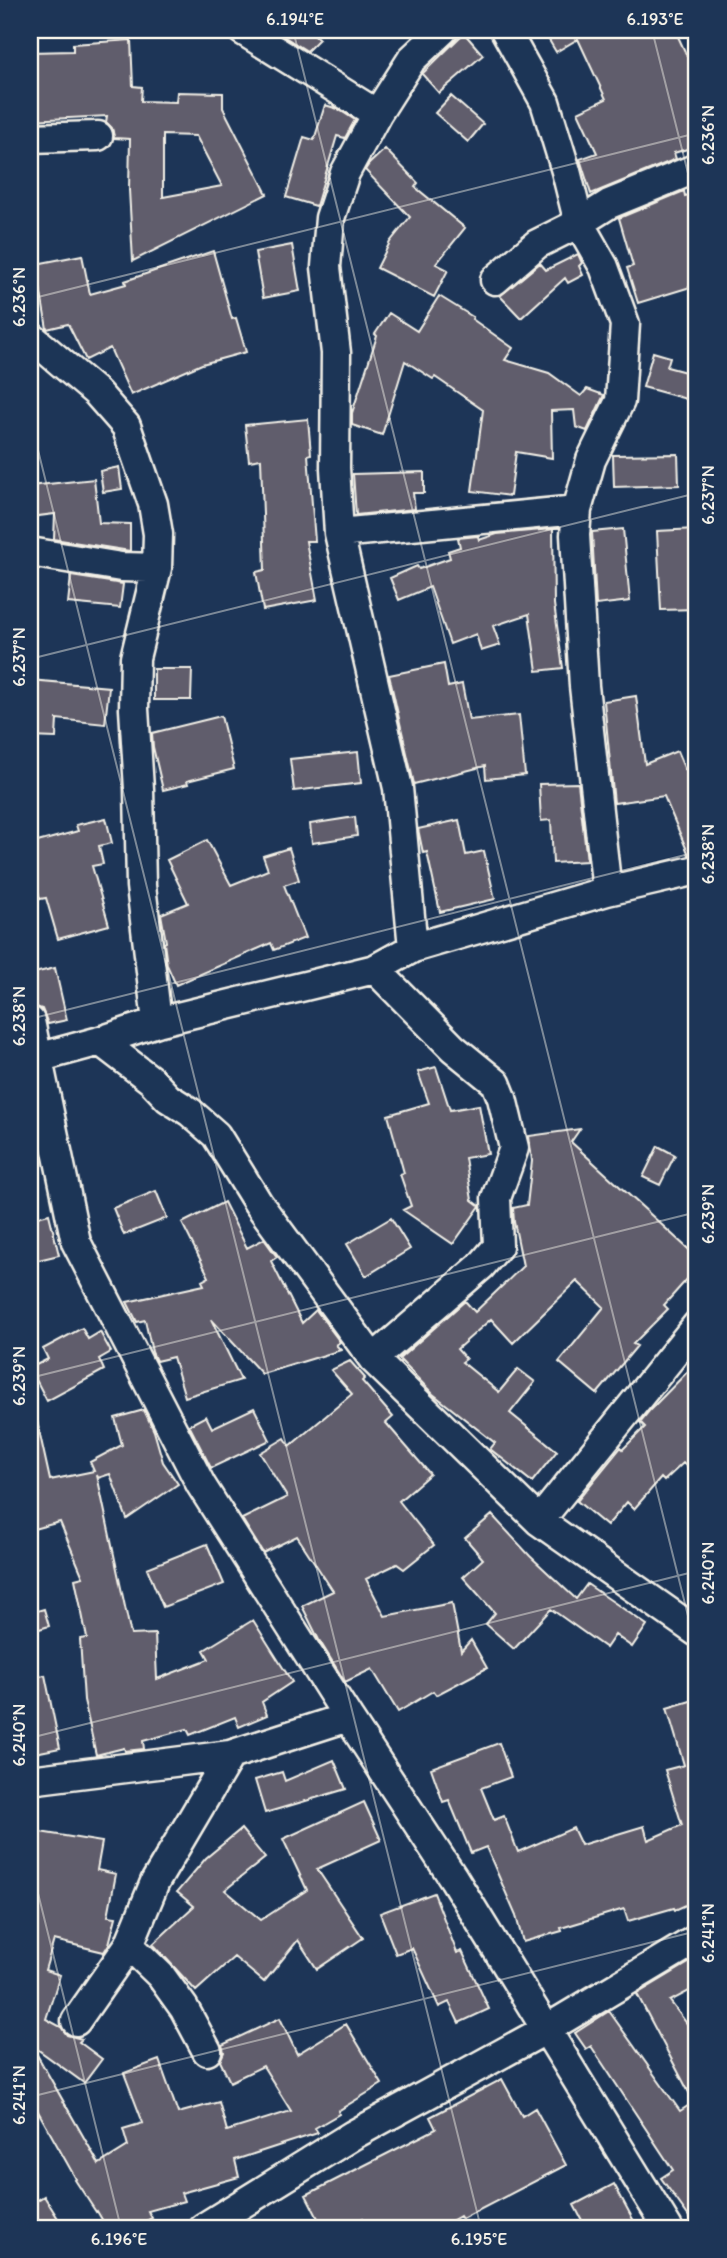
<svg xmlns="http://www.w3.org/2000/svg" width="727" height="2258" font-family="Itim,sans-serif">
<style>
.building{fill:#615d6c;stroke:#f4f1e8;stroke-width:2;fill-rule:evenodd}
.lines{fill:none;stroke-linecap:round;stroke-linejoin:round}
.minor-casing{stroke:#f4f1e8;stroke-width:33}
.minor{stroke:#1d3557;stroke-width:28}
.ticks{fill:none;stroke:#f4f1e8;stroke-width:2;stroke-opacity:0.45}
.neatline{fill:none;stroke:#f4f1e8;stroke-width:2.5}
.ticks-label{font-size:18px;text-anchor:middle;fill:#f4f1e8}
</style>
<rect width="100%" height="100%" fill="#1d3557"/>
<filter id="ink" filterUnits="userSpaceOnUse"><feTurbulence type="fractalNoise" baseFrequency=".0143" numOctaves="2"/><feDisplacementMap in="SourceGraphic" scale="14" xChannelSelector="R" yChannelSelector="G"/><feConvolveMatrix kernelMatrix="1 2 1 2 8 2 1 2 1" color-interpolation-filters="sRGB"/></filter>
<g filter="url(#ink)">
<path class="building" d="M284,30H310L319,39L307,51L280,34Z
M543,30H675L687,56L697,52V146L674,153L676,159L591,194L580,159L597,153L578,112L606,99L578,39L556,52Z
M464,33L483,55L439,93L422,74Z
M131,40L133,86L142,87L141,101L176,102L177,92L223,93V108L267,194L133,261L129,190L130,139L114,138L112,128L106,122L107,116L30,120V52L73,51V44ZM163,135L196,136L222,186L163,197Z
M451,96L483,124L468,142L435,113Z
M325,105L338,109L355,120L345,138L337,136L316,206L286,197L304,137L314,140Z
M385,149L418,183L415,187L465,228L436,264L448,270L434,297L377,268L390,242L410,217L365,170L369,164Z
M684,191L685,196L697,193V285L638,303L627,268L633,266L619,218Z
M292,245L300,291L263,298L255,252Z
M213,251L232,319L236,318L246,352L202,364L131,395L110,348L86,360L68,324L47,329L36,264L82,255L90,294L126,284L125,281Z
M578,254L582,263L579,266L583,275L568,283L565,278L521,318L500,296L540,263L546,270Z
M439,296L473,317L472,319L513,348L505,360L549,373L581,396L587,389L604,395L587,431L576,427L574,410L551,411L552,458L516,452L510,496L472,491L483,410L435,377L433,379L405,361L382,435L352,425V413L377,336L375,334L389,313L417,331Z
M653,352L670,357L667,367L697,375V402L643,387Z
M308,419L311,454L308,455L315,541H306L317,600L263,610L256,572L265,570L261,459L249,461L245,425Z
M678,454L679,485L614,487L613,455Z
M119,467L122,489L103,492L100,471Z
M424,472V493H413L415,509L356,515L353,474Z
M94,479L99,523L130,524V551L54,539L55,514L30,517V486Z
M553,529L554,604L563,668L537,671L529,614L493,626L500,645L481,651L476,634L450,644L430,587L399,600L390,578L417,566L419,569L450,558L448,551L460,547L458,538L478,536L479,540L497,534Z
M623,529L630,601L596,605L592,532Z
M696,529L697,609L661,610L657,531Z
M71,576L123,584L120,608L68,603Z
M444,664L448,687L462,684L469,720L519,715L525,775L486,779L485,766L414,784L389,675Z
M154,669H192L191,700H154Z
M30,680L109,687L105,724L57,719L56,738L30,737Z
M636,696L645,764L677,751L685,770L697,765V854L689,855L664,796L614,803L604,701Z
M221,716L234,769L187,781L188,784L163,790L153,747L152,733Z
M358,752L361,783L294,791L290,759Z
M578,783L587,861L553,863L551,820L541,821L539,784Z
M355,817L357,836L312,843L310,824Z
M106,818L112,843L99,846L103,864L92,866L109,925L58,939L46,898L40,899L34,877L30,878V844L78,831L76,825Z
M459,820L466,855L484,851L495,899L440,912L427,852L423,853L418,829Z
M207,840L231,885L268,870L263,856L289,848L299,880L284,885L305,938L274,950L271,943L176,985L167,965L164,943L166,942L161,914L188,903L167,860Z
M55,968L67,1020L48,1024L42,1009L30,1005V974Z
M436,1067L450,1110L479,1105L488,1154L465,1158L472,1200L480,1206L453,1244L403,1210L411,1206L400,1174L404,1173L388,1115L429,1103L418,1072Z
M580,1129L571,1142L697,1257V1268L664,1305L668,1309L633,1344L637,1346L597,1394L559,1362L604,1307L577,1281L513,1343L491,1319L457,1349L466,1359L462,1362L499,1392L518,1369L535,1382L510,1413L557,1451L532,1482L490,1449L495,1443L433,1394L399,1359L465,1301L475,1312L523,1266L514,1222L513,1208L527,1205L532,1161L529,1136Z
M658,1146L675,1155L660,1185L643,1177Z
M156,1191L167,1218L124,1235L113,1208Z
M224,1202L247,1248L264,1239L277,1257L271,1261L302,1323L316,1310L340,1342L336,1345L341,1350L262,1374L211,1319L241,1380L185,1397L173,1357L156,1361L152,1352L145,1320L137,1322L127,1302L204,1285L202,1281L209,1277L182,1223Z
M49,1214L59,1255L30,1262V1219Z
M391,1218L410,1249L366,1276L347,1244Z
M82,1328L88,1339L100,1332L111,1352L99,1359L104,1370L47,1401L30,1368L48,1359L43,1349Z
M350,1361L365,1378L362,1381L393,1417L386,1423L430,1474L399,1501L434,1545L404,1569L397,1564L366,1579L385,1616L452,1603L461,1651L471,1640L487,1668L436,1695L433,1691L398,1712L372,1669L345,1682L319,1640L302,1606L333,1591L297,1536L263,1553L242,1519L287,1497L260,1453L285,1438L290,1446L352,1394L331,1370Z
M697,1362V1476L683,1463L664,1481L661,1478L634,1509L627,1502L607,1526L577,1501L621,1447L623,1449L645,1427L640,1422L649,1411Z
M254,1408L270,1440L211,1468L189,1425L206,1416L212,1428Z
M144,1410L154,1431L163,1462L178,1484L127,1519L110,1474L98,1478L97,1475L131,1635L155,1634L157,1679L209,1659L204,1650L253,1620L292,1682L262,1702L267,1715L239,1727L235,1717L190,1735L187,1729L143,1741L144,1749L125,1751L124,1748L96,1755L84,1700L80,1639L87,1638L75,1579L83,1577L60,1522L30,1530V1422L37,1421L50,1480L94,1471L90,1462L122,1445L115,1418Z
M492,1515L530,1556L576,1599L587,1584L647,1625L632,1647L615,1635L606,1648L551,1609L514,1649L486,1624L495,1613L463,1577L483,1559L465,1538Z
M207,1544L224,1584L163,1607L147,1568Z
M44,1609L49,1626L30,1632V1613Z
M45,1675L60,1748L30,1754V1678Z
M697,1699V1900L675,1910L674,1908L628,1921L624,1909L561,1928L562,1931L523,1942L516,1916L486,1847L471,1853L449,1800L443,1802L431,1768L499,1743L511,1777L481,1788L494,1820L504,1816L518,1852L573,1828L581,1845L644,1826L648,1840L682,1825L665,1770L684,1765L667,1708Z
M334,1760L346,1789L265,1813L255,1780L282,1772L285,1781Z
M364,1802L381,1840L317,1869L363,1938L317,1969L298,1940L264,1982L234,1957L196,1991L153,1944L194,1906L177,1892L206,1858L241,1829L265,1858L225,1890L261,1920L307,1890L283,1839Z
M40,1832L102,1842L97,1870L116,1874L108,1916L116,1917L109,1944L104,1952L54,1940L45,1970L60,1975L46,2019L61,2027L67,2035L82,2039L79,2042L102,2059L84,2083L37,2049L36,2053L99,2164L128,2146L123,2129L143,2123L124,2073L159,2060L178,2113L219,2102L227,2131L291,2111L263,2066L230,2082L220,2061L224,2052L222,2045L280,2018L297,2054L346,2024L382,2084L338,2111L339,2114L315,2128L318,2133L235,2160L239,2177L181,2193L184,2201L148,2211L152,2218L133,2228H107L97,2211L96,2212L75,2180L76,2179L30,2097V1901Z
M434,1893L457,1953L462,1951L489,2009L459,2023L449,2002L439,2007L412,1948L396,1954L380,1913Z
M697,1958V1987L670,2001L697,2037V2228L661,2178L673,2170L591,2046L586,2049L575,2033L609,2011L680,2111L694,2102L637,1994Z
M502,2079L522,2116L535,2108L566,2165L462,2219L460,2216L439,2228H368L363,2218L343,2228H323L306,2195L436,2129L430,2117Z
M614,2184L635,2223L625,2228H586L574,2205Z
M44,2196L64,2228H30V2205Z"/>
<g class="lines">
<g class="minor-casing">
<path id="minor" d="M242,30L377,114L345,173L330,218L326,267L336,353L335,468L339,533L398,788L413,948
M505,30L545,102L566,171L579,223L604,267L625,324L620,401L591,460L577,510L575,535L584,686L607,891
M377,114L412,59L443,30
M30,138L98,136
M495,280L537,244L579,223L609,204L697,168
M30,336L97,393L126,426L153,504L158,534L157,568L135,658L134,709L139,789L141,886L157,1022
M339,533L577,510
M30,552L121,567L157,568
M30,1021L76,1242L201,1485L348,1717L454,1879L668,2228
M100,1041L151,1080L168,1098L190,1112L216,1135L258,1203L373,1359L539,1521L697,1632
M30,1060L100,1041L157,1022L375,969L413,948L607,891L697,870
M373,1359L481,1266L498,1246L496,1198L514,1148L502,1098L496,1083L453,1048L375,969
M539,1521L697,1325
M30,1780L230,1755L348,1717
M76,2021L129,1945
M207,2051L184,2008L161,1976L129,1945L155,1882L230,1755
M203,2228L353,2135L545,2030L697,1939"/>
</g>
<use href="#minor" class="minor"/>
</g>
</g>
<path class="ticks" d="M293,30L697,1652M652,30L697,209M30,299L697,133M30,418L481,2228M30,659L697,493M30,1019L697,852M30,1378L697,1212M30,1738L697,1571M30,1861L121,2228M30,2097L697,1931"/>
<rect width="727" height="2258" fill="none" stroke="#1d3557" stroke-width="77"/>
<rect x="38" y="38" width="650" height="2182" class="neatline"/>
<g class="ticks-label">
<text x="295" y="25">6.194°E</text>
<text x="655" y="25">6.193°E</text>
<text transform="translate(708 135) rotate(-90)" y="6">6.236°N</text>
<text transform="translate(19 297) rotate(-90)" y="6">6.236°N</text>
<text transform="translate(708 495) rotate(-90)" y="6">6.237°N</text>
<text transform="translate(19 657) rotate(-90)" y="6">6.237°N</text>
<text transform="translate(708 854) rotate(-90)" y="6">6.238°N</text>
<text transform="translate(19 1016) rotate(-90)" y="6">6.238°N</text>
<text transform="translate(708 1214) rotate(-90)" y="6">6.239°N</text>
<text transform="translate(19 1376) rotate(-90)" y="6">6.239°N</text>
<text transform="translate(708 1573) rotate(-90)" y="6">6.240°N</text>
<text transform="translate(19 1735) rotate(-90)" y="6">6.240°N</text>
<text transform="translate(708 1933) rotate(-90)" y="6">6.241°N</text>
<text transform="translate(19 2095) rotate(-90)" y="6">6.241°N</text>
<text x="119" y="2245">6.196°E</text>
<text x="479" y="2245">6.195°E</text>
</g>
</svg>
